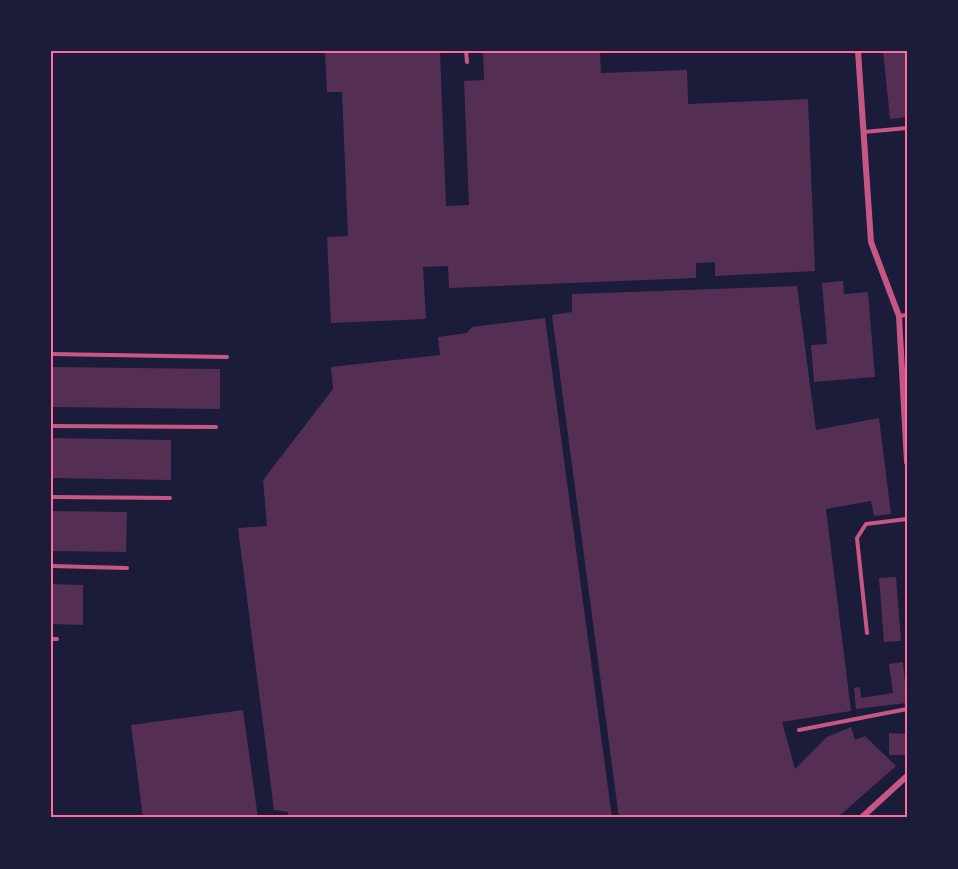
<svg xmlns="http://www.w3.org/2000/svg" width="958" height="869" font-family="'Roboto Condensed',sans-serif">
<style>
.building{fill:#542f53}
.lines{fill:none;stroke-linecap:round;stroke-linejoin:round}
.service{stroke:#c65784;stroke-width:4}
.minor{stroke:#c65784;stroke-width:6}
.neatline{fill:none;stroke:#ff6b9d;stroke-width:2}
</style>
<rect width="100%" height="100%" fill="#1b1b3a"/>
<path class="building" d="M325,51H440L446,206L469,205L464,81L484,80L483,51H600L601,73L687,70L688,104L808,99L815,271L715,276V262L696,263V278L449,288L448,266L423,267L426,319L331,323L327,237L348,236L342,92H327Z
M883,51H907V117L890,119Z
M843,281L844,294L868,292L875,377L814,382L811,345L827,344L822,283Z
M797,286L816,430L879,418L891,514L874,516L871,501L826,509L851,711L782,722L795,769L827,737L851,727L855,740L865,736L896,766L837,818H619L552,315L572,312V294Z
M545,318L612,818H289L288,812L274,810L238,528L267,526L263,480L333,389L331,367L440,355L438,337L467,333L472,327Z
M51,367L220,369V409L51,407Z
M51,438L171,440V480L51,478Z
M51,511L127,512L126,552L51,551Z
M896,577L901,641L884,642L879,578Z
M51,584L83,585V625L51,624Z
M903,662L907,703L856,709L854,688L860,687L861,698L893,693L889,664Z
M243,710L258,818H143L131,725Z
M889,733L907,734V755H889Z
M113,815V818H79L78,816Z"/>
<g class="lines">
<path class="service" d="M466,51L467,62
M864,132L907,128
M899,316L907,315
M51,354L227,357
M51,426L216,427
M51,497L170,498
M51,566L127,568
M867,633L857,538L866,524L907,519
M51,639H57
M799,730L907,709
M125,817V818"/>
<path class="minor" d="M858,51L871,242L899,316L907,462
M861,818L907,776"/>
</g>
<rect width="958" height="869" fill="none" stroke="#1b1b3a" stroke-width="105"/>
<rect x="52" y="52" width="854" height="764" class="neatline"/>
</svg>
